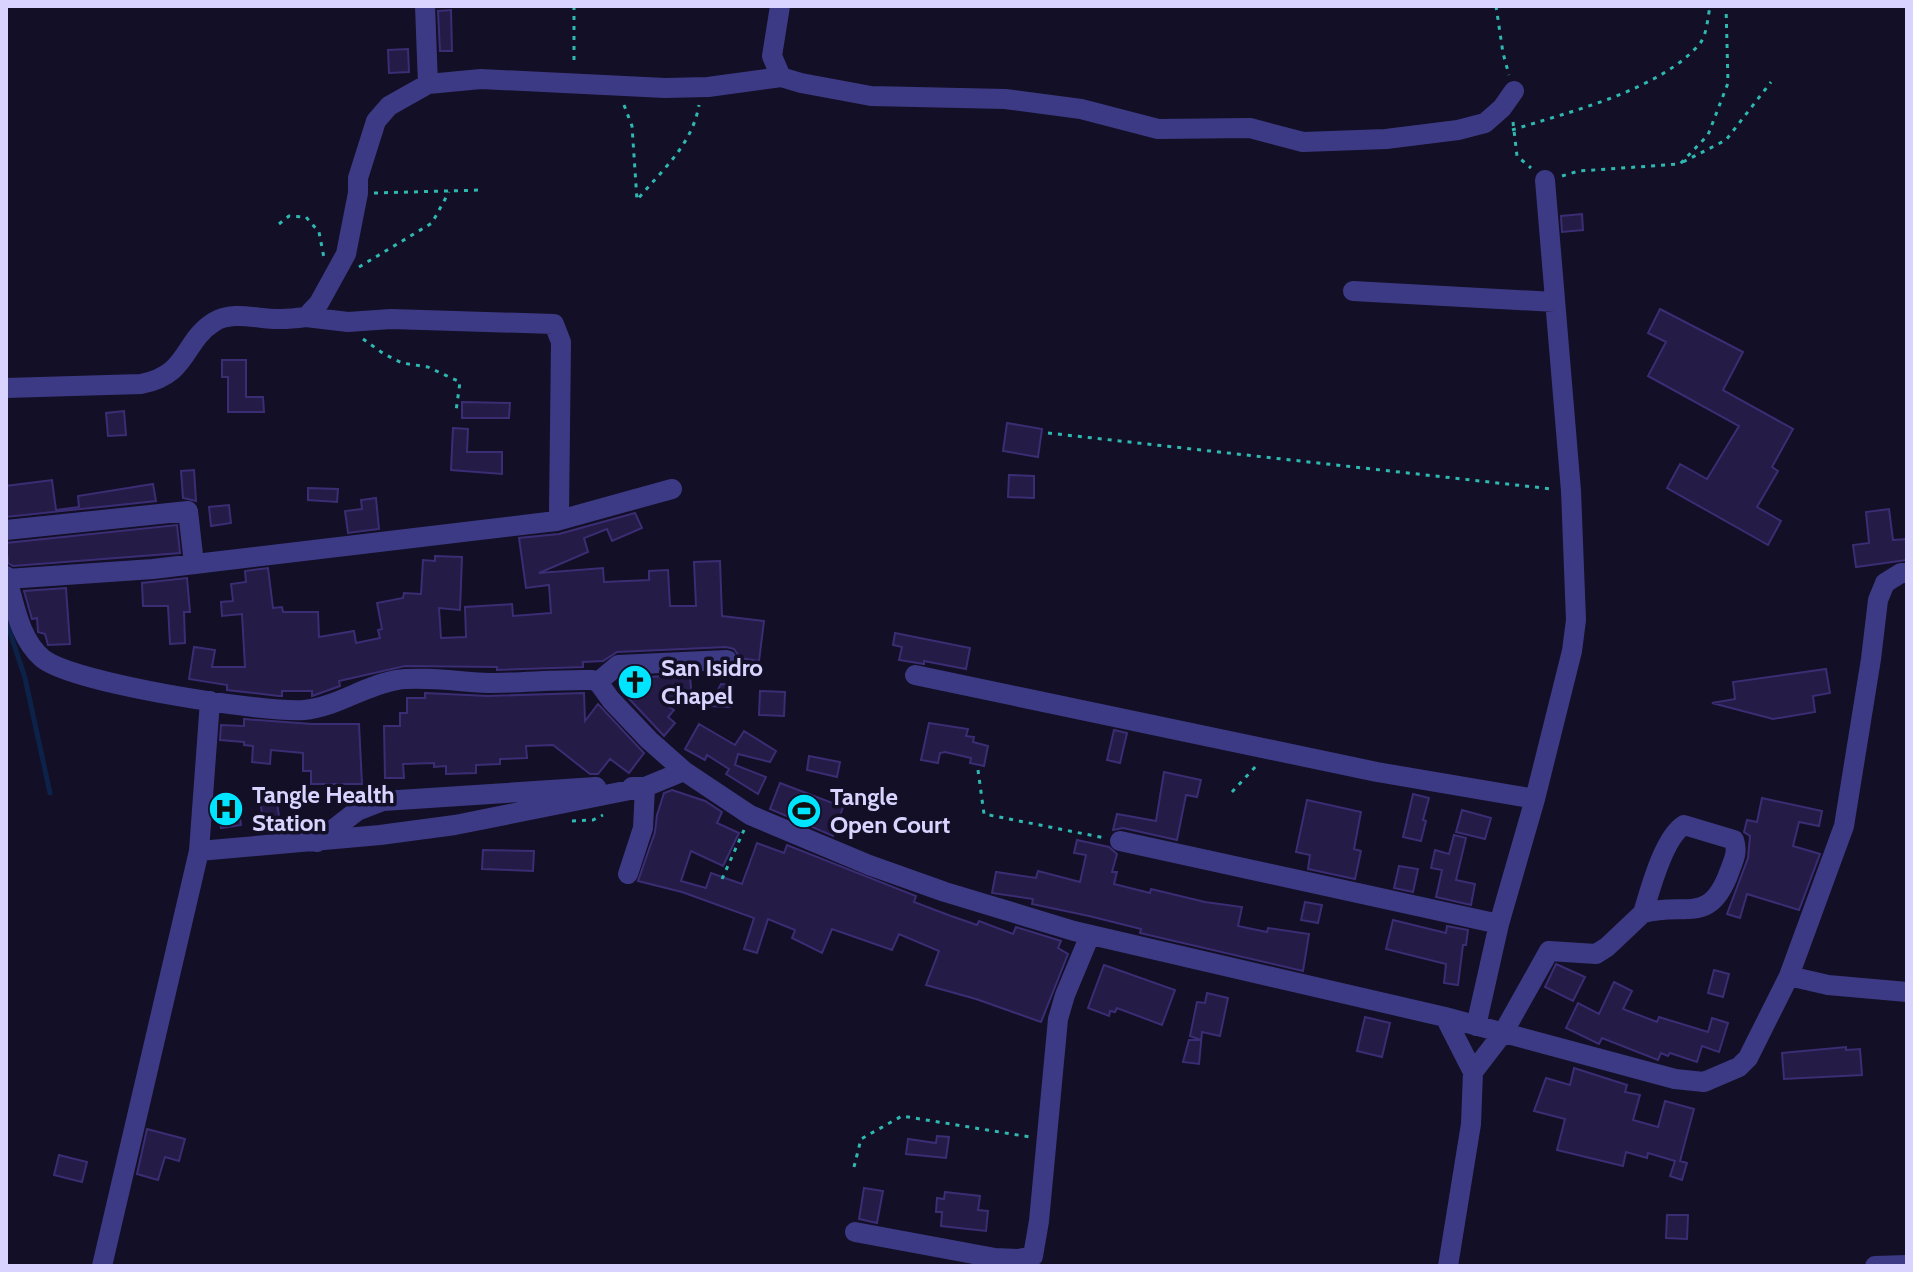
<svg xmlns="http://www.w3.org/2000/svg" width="1913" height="1272" font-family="Cabin,sans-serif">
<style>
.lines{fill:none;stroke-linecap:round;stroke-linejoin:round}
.stream{stroke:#0c2248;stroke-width:5}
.building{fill:#241b47;stroke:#3b2d73;stroke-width:2}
.path{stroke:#2fb8b0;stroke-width:3;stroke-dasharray:4 6;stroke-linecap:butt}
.minor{stroke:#3d3a85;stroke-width:20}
.labels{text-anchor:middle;stroke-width:7;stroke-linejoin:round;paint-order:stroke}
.poi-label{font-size:24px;font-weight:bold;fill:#d9d4ff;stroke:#130f26;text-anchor:start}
</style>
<rect width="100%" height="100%" fill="#130f26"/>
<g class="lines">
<path class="stream" d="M6,620L25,678L50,793"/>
</g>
<path class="building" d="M451,10L452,51H440L438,11Z
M408,49L409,72L389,73L388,50Z
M1582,214L1583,230L1562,232L1561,216Z
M1660,309L1743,352L1723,390L1793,429L1772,467L1778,471L1757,507L1781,521L1768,545L1667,488L1680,464L1707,479L1739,426L1648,376L1666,342L1648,333Z
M222,360H246V397H263L264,412H228V377H222Z
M462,402L510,403L509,418H462Z
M124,411L126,435L108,436L106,413Z
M1007,423L1042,429L1038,457L1003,451Z
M453,428L468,429L467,452H502V474L451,470Z
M194,470L196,501L183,498L181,471Z
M1009,475L1034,476V498L1008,497Z
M52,480L56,510L79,507L78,496L153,484L156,501L6,517V486Z
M308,488L338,489L337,502L308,500Z
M376,498L379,529L348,533L345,511L362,509L361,500Z
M229,505L231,523L211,526L209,507Z
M1889,509L1893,540L1907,539V560L1856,567L1853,545L1869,543L1866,512Z
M635,513L642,528L612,541L607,529L584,538L588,552L539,573L603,568L604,582L649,580V571L668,570L670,606H696L694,562L720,561L722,616L764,621L759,661L740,658L734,649L726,647L617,652L603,661L583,662V667L497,670V667L405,666L339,681L340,686L312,696V691H282V696H279L227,690V685L189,679L194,647L215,650L212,667H245L242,614L222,616L221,602L233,601L231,584L246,582L245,571L268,568L273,608L282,607L283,612H318L319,637L354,631L356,643L380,638L378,630L382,629L377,603L403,598L404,593L421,594L423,560L435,561V556L462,557L460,610L439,608L441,638L466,637L465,607L512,604L513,616L551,613L549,585L526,588L519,538L559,534Z
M177,525L180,553L13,566L8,563L6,543Z
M187,578L190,612H184L185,643L170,644L168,606H143L142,583Z
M66,588L70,644L48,645L45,634L38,632L37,618L32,619L24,591Z
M895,633L970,648L966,669L924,661V664L899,660L902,647L893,645Z
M1826,669L1830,693L1813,696L1815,712L1773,719L1712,703L1735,699L1733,682Z
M690,675L691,689L678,705L664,704L674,710L668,717L675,723L664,736L619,688V681L623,678Z
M721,684L732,685L730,707L709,706Z
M760,691L785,692L784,716L759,715Z
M425,693L488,696L584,693L585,721L598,704L644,753L629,773L610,759L598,774H590L553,745L526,746L527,758L500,759V764L476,765V773L446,774V766L434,767V763L403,764L404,778H385L384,726H400V713H407V698H425Z
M244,719L312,724H359L362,784H311V771H303V753L271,750L270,764L252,762L253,746L244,745V742L220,740L221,725L244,726Z
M929,723L968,729L966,736L974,737L973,742L988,746L984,766L970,763L971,758L945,752L940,753L938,763L921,760Z
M699,724L735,745L744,731L776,751L770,762L738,754L735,765L766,777L758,794L726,774L729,769L707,755L705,760L685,749Z
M1114,730L1127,733L1120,763L1107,760Z
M809,756L840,762L837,777L807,770Z
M1164,772L1201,780L1197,797L1186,795L1177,840L1123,828L1113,830L1117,814L1156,821Z
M780,783L843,807L833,836L770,809Z
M672,790L705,801L722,812L717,823L739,833L723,866L691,851L681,881L706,888L711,873L742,884L757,843L784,853L787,845L916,896L914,902L951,916L977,925L979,921L1013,934L1016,927L1061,941L1058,948L1068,954L1041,1022L976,999L926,985L939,951L899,934L892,950L832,929L822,953L792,938L795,930L768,919L757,953L744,949L754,918L682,892L638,881L655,832L657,815L664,793Z
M1413,794L1429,798L1423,820L1426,821L1421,841L1403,837Z
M276,796L281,829L264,831L260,798Z
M237,798L241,825L221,828L219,816L215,817L216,802Z
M1762,798L1822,811L1819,826L1799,822L1793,846L1820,854L1799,910L1747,894L1740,918L1727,914L1748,858L1750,836L1744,832L1747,820L1757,822Z
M1307,800L1361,812L1354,849L1361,851L1355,879L1308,869L1310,855L1296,852Z
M1462,810L1491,818L1485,839L1456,832Z
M1454,835L1466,838L1456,880L1475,884L1471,905L1436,897L1442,870L1431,868L1435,850L1449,854Z
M1077,840L1109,847L1117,854L1112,872H1117L1114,884L1150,893L1151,889L1205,902L1242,907L1238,926L1267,932L1268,928L1309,934L1303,971L1140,933L1141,929L1089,916L1032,904L1033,899L992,893L996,872L1036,878L1038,871L1080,882L1086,855L1074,853Z
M483,850L534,851L533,871L482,869Z
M1399,866L1418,869L1413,892L1394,888Z
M1305,902L1322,905L1318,923L1301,920Z
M1393,920L1446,933L1447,926L1468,930L1466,945H1463L1458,985L1444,983L1446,964L1386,949Z
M1556,964L1585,977L1573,1001L1545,987Z
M1104,965L1175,990L1162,1025L1117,1008L1115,1012L1110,1011L1109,1016L1088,1008Z
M1714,970L1729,974L1723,997L1708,993Z
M1614,982L1632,991L1623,1009L1657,1022L1659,1017L1708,1032L1712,1018L1728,1023L1719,1052L1702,1046L1697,1062L1670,1053L1668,1056L1661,1053L1658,1060L1602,1038L1599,1044L1566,1028L1578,1003L1599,1014Z
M1207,993L1228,998L1220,1036L1202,1032L1199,1064L1183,1062L1189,1040H1201L1190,1036L1197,1002L1205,1003Z
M1365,1017L1390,1023L1382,1057L1357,1051Z
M1846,1047V1050L1860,1049L1862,1075L1784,1079L1782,1053Z
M1574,1068L1627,1085L1625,1092L1640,1095L1633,1120L1658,1127L1665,1101L1694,1109L1680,1161L1687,1163L1682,1180L1670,1176L1675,1161L1648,1153L1647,1158L1626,1152L1623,1166L1557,1150L1565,1119L1534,1111L1546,1078L1570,1085Z
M147,1129L185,1139L179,1161L165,1157L158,1180L137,1174Z
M937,1136L949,1137L946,1158L906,1154L908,1139L936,1143Z
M59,1155L87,1162L82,1182L54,1175Z
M864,1188L883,1191L877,1223L859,1219Z
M945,1192L980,1196L978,1210L988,1211L986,1231L941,1226L942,1212H936L937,1198L944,1199Z
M1667,1215H1688L1687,1239L1666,1238Z"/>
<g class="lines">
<path class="path" d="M574,6V65
M1496,6L1503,53L1509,75
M624,105L632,126L637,200C663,169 692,145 699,105
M1513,122L1517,156L1531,168
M1512,130C1569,112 1664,89 1701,42C1707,33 1708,16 1710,6
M1683,162L1726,140L1771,82
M1562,176L1579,171L1680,164L1708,135L1728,83L1726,6
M374,193L482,190
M279,224L289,216L306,217L319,232L324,258
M359,267L432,223L449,192
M363,339L384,354L402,363L428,367L460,382L456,411
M1048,433L1552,489
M978,770L984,814L1105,838
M1232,792L1258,764
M572,821L593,820L603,815
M722,879L744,830
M854,1167L861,1139L902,1116L1030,1137"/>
<path class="minor" d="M425,6L428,84
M780,6L772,56L781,77
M1353,291L1555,302
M306,317L348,322L391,319L554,324L561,342L559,514L556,521
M6,388L141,384C190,374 182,342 214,322C233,310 260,320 281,319C289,319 298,318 306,317L319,303L346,254L358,193V178L376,121L389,106L428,84L481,79L665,88L708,87L781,77L801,83L871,96L1005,99L1081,109L1158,129L1250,128L1303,142L1386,139L1458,130L1485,123L1502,108L1514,91
M6,530L188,511L194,564
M6,576C15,605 19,638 42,658C71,683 263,713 304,710C337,707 365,685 397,680C420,676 463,682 488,683C523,683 558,679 592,680L598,682L611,700L649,740L684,771L750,815L869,865L945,892L1074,931L1445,1017L1675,1079L1704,1082L1739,1067L1748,1058L1789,976L1844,826L1871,659L1878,600L1885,583L1901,573H1907
M7,579L153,569L556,521L672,489
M915,675L1377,772L1535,799
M598,682L618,665L727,660
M632,787H645L684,771
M1684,825L1734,840C1738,852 1734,859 1730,870C1710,927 1686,901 1643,913C1650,890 1664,837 1684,825Z
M1120,841L1499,924
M317,842L357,811L383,801L596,787
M199,851L380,835L455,825L645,787L643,828L628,874
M1789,976L1828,985L1907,992
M1445,1017L1473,1072L1471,1124L1448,1266
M1476,1026L1499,924L1535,799L1572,651L1576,620L1571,491L1545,180
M1473,1072L1503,1033L1549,951L1596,954L1607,947L1643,913
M855,1232L995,1258L1018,1259L1033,1256L1039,1221L1058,1019L1065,995L1090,935
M102,1266L199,851L210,701
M1875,1266L1907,1265"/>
</g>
<defs>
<g id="church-disc" transform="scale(1.8)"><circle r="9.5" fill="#00e5ff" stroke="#130f26"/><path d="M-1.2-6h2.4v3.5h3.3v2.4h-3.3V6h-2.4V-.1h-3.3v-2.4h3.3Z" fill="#111"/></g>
<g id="hospital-disc" transform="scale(1.8)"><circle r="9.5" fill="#00e5ff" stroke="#130f26"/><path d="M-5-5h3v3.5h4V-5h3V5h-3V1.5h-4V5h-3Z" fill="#111"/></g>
<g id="stadium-disc" transform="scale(1.8)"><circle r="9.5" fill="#00e5ff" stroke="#130f26"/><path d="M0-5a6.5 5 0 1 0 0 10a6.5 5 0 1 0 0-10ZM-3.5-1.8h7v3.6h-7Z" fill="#111"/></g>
</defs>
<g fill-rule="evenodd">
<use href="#church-disc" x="635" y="682"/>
<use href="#hospital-disc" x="226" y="809"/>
<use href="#stadium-disc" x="804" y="811"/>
</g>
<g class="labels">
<g class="poi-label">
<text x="661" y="676">San Isidro<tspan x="661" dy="28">Chapel</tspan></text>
<text x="252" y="803">Tangle Health<tspan x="252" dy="28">Station</tspan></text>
<text x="830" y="805">Tangle<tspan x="830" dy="28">Open Court</tspan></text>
</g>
</g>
<rect width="1913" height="1272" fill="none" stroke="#d9d4ff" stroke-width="16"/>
</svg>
